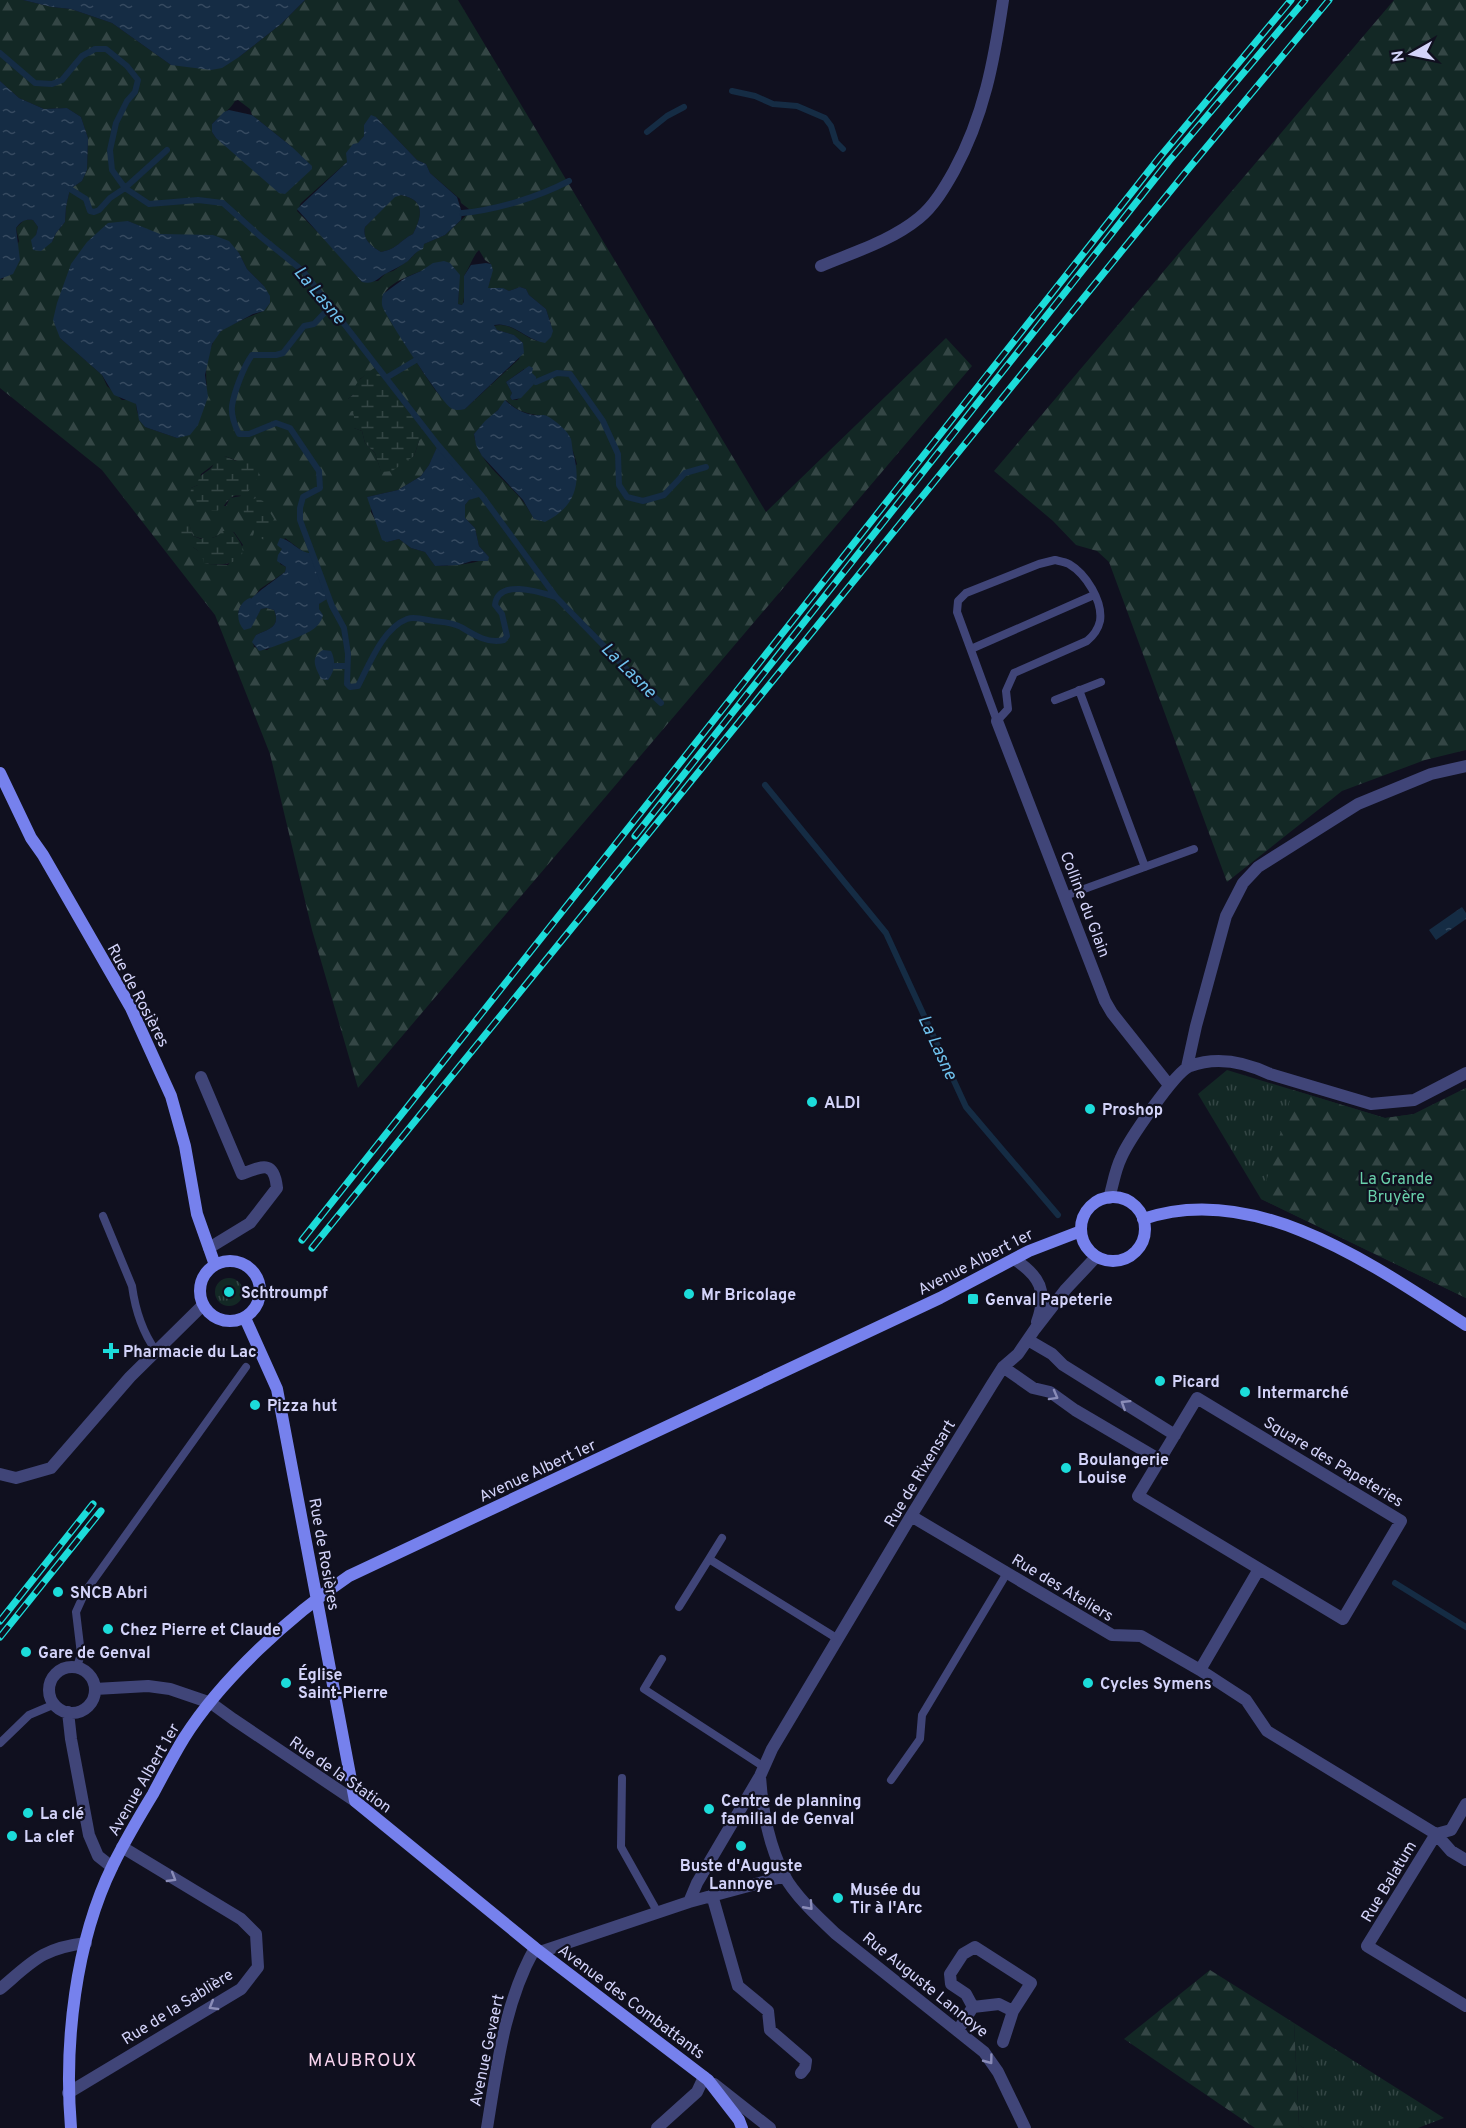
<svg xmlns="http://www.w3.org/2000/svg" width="1466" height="2128" font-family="Overpass,sans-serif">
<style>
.grass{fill:url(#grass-tufts)}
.forest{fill:url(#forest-firs);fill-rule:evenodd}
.wetland{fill:url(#wetland-marsh)}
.water{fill:url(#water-ripples);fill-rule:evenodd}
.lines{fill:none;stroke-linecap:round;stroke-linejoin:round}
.stream{stroke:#152c44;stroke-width:6}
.lane{stroke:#404578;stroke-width:8}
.street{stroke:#404578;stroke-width:12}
.secondary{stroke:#7681ed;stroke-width:12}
.rail-casing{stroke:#1cdcda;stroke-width:7}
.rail{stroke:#10101f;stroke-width:4.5;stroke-dasharray:14;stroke-linecap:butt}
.oneway{stroke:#8a8cb8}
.poi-dot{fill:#1cdcda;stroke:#10101f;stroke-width:2}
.labels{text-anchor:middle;stroke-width:4.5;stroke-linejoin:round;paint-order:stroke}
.street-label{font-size:16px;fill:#d3d3f9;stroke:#10101f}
.poi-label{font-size:16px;font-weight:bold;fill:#d3d3f9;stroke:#10101f;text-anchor:start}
.park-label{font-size:16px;fill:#69d0ab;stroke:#10101f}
.water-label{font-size:18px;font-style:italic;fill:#6ec0ec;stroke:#10101f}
.neighbourhood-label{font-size:18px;letter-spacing:1.5px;fill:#fad5f0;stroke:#10101f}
</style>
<defs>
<pattern id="grass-tufts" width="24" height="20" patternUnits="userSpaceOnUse" patternTransform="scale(1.5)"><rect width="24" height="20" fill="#132825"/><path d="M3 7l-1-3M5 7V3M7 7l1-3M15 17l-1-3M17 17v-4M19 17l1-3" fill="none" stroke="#344645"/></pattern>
<pattern id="forest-firs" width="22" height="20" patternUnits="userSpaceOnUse" patternTransform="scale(1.5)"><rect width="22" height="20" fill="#132825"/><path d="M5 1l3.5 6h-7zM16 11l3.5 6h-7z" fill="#344645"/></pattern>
<pattern id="wetland-marsh" width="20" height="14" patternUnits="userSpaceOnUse" patternTransform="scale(1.5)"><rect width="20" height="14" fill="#132825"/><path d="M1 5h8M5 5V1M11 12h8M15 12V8" fill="none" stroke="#344645"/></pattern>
<pattern id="water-ripples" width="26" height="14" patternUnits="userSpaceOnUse" patternTransform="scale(1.5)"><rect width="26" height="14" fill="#152c44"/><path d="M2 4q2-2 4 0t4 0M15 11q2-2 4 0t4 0" fill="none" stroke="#364a60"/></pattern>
</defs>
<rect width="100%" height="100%" fill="#10101f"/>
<path class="grass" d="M1227,1070L1385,1118L1414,1114L1466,1088V1298L1261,1199L1198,1094Z
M215 1292a14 14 0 1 1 28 0a14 14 0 1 1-28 0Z
M1294,2023L1444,2118L1418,2128H1304L1299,2125Z"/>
<path class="forest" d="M0,0H23L52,7L71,9L112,23L171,65L239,57L281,24L305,0H458L766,512L946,338L972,366L358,1088L312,930L270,754L215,615L102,470L0,388V279H3L19,241L16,228L24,220H33L38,227L36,235L52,242L56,233L65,222L66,207L70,189L82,181L87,170L88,138L81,117L67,108L44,109L19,98L0,81ZM238,100L250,109L252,115L292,147L216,138L212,132V124C220,116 230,110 235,101ZM376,117L417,160L426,164L430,173L460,199L461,203L469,209L470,212L445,235L424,244L409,260L393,271L386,273L378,281L362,282L331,246L297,211L301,203L347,162V158L364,136V125ZM128,221L160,235H213L239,253L247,269L264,286V311C257,313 225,327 221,331C209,342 204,371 207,385L177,438L145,427L137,412L136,404L131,400H122L107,386L102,375L60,338ZM479,250L485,260L491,264V278L487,288C495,291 501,287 509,291L520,287L526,289L529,295L546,309L551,324L537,341C522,336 510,321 494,326L497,330L514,335L523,343L519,359L465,409C456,404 443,399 437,392C428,381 379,306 383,296C388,283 409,276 421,271L459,288L458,304L463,305L465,289L464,276C470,267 472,257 479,250ZM377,367L419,441L414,456L381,471L375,453L365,443L362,431L354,428V415L348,399L354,394L360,379ZM524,369L530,388L517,400H512L510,397L512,393L506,382ZM506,400C517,412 530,415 546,416L573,451L577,464L534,519C530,512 526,505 521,499C505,479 477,461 474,434C484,422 497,413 506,400ZM438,446L481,495L469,500L465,505V518L475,528L479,546L489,557C478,564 450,566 435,566L425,552L411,548L399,539L387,542L371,512V504L367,497L398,490L421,476L429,465ZM225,456L237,461H250L241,496L230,498L226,506L200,505L191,488L198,485L201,474ZM189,524L193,536C204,540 215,540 224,531L234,532L243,545L228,565L208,564L200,552L187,543ZM285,538L305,553H312L325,599L319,604V609L267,650L254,647L253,642L256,635C269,629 281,627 274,610L267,608L261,609L258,614L238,613L240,607L246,600L253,598L260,589L285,572L286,567L280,564L282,549L280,547Z
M1394,0H1466V750L1425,760L1342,791L1227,882L1109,562L1097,551L1076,545L1053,521L994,471Z
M401,195C426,200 422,216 413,234C400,240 398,249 381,252C371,246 362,239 365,227L395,196Z
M1466,1088V1298L1261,1199L1293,1090L1385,1118L1414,1114Z
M1210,1970L1294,2023L1299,2125L1304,2128H1255L1124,2039Z"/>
<path class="wetland" d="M377,366L428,431L419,441L414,456L392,471L381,472L375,453L365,443L362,431L354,428V415L347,405L348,399L354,394C353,381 367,374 377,366Z
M225,456C230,458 234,461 239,461C243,461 246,460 249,460C271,465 251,489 244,496C241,496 237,495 234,496C224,500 223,517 206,509C200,506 196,501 190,498L191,488L198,485C197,474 206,474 212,467C214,464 215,461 217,458Z
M256,498L263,501L274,519L265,540L253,536L254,531C245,523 241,513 246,502Z
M185,522L189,523L193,536L201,539C207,536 210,539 215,537C220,535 222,530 228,530C234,530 235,535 238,539C255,563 221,567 204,563C202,547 188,546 176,540L174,527Z"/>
<path class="water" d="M23,0H305L281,24L239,57L222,68L211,70L171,65L112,23L71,9L52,7Z
M0,81L19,98L44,109L67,108L81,117L88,138L87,170L82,181L70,189L66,207L65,222L56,233L52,242L41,251L33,250L31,240L36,235L38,227L33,220C25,219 21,221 16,228L20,260L13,274L0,279Z
M229,110L252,115L292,147L312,166V169L285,194L279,193L216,138L212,132V124L224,112Z
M371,115L376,117L417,160L426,164L430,173L457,197L462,213L461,220L445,235L424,244L423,249C416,251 413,256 408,261C401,266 394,269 387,273C377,278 375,285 362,282L297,209L347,162L346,153L353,144L358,143L364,136V125ZM401,195C426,200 422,216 413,234C400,240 398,249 381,252C371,246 362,239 365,227L395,197Z
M128,221L160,234L213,235L229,241L239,253L247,269L264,286L270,296V303L264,311L253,314L221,331L212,344L205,375L208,397L198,425L190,435L177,438L145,427L139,420L136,404L114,395L102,375L60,338L53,320L57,303L71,264L87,242L108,223Z
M444,261L450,263L460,275L458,304L462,305L464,302V276L471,265L486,263L491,264L493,270L488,288H503L509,291L520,287L526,289L529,295L546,309L553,331L551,337L545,343C526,340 512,321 494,325L497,330L514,335L523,343L524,353L465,409C460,410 456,411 451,408C441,402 389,321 383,308C381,303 382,299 383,294L405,278L421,271L433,263Z
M529,366L533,368L532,373L536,377V382L521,398L512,400L510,397L512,393L506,382Z
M505,400C513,408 522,413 533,415C538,416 543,414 547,416C555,420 568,431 571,439C572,443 572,448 573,452C582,484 575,507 545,522L534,519L523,500L482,456L476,445L474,434L485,421L498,410Z
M438,445L482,496L469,500L465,505V518L475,528L479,546L489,557L488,561H472L459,565L435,566L425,552L411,548L399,539L387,542L382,540L367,497L398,490L421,476L429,465Z
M280,538C292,540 300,554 312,553L330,597L319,604V609L323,615C322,621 317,627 312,630C303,636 269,649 259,651L252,642L256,635C269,629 281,627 274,610L267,608L261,609L251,628L244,630C236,622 236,607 246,600C254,595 248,602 254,596C264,587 275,580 285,572L286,567L277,561L278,555L282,549L277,545Z
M323,650L331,651C336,661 335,671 328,680L321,679C316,668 309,658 323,650Z
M1462,907L1466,913V919L1436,940L1429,930Z"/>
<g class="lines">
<path class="stream" d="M0,53L35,83L52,84L62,80L82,56L95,49H106L127,66L138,80L135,92L127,101L116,123L110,150L112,170L125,188L149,204L198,200L223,203L261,237L303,271L438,445L482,496L556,597L647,690L661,703
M732,91L755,96L773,104L797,106L825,118L831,126L836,142L843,149
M647,132L667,116L684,107
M70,189L86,199L90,211L94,212L99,210L110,198L125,188L167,150
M462,213C497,210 538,197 569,181
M331,306L314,324L304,326L283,353L276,355H252C244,366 234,392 232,406C231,415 235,426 239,434H249L276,423L290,428L319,471L320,488L303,497L300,508V520L332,606L344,628L348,654L347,684L350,687L358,686C369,665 383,628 407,619C415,616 426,620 434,621C444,622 452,622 461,627C474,635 488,644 504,640L507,636L502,614L495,605C498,578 540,592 556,597
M386,378L416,360
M536,382L557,373L570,374L603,421L618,454L619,485L627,497L643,501L664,495L685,473L706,467
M335,666H347
M765,785L886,933L966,1107L1058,1215
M1395,1583L1466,1627"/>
<path class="lane" d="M1055,560C1059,561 1065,562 1069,564C1086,574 1103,601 1100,621C1098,630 1093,636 1087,641L1014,673L1006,691L1008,709L997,721L957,612L958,601L966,593L1039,564Z
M971,649L1094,595
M1079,690L1145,867
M1055,700L1101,682
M1065,896L1194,849
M103,1216L132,1286C135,1308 143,1333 156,1351
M709,1559L722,1538
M679,1607L709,1559L838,1639
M662,1659L644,1689L764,1767
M77,1667L81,1654L76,1612L85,1592L246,1367
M0,1743L29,1715L55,1704
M622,1778L621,1847L658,1913
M891,1780L920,1739L922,1715L1007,1573"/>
<path class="street" d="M821,266C854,252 891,241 919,218C934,206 945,187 954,171C984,116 994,61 1003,0
M997,721L1105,1001L1112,1013L1169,1085
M1187,1067L1196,1026L1226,916L1243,883L1258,867L1358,804L1431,774L1466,766
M201,1077L242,1174C263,1166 274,1160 277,1188L250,1223L209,1248
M1109,1198C1113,1185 1115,1170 1121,1158C1128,1141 1175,1072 1190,1066C1217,1056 1245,1062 1270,1074L1371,1104L1414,1100L1466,1073
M1014,1259C1040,1276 1048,1291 1037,1322
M1028,1340L1052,1354L1063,1365L1175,1435
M1003,1367L1033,1388L1050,1392L1075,1410L1160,1460
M1197,1398L1401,1521L1343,1619L1138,1496Z
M0,1474L16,1478L51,1468L130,1377L203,1305
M911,1516L1112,1635L1141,1636L1200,1670L1246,1700L1267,1731L1436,1834L1451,1851L1466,1860
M49 1690a23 23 0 1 1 46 0a23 23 0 1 1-46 0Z
M1200,1670L1259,1569
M95,1689L148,1686L170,1689L211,1703L233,1719L355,1801
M68,1712L71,1739L89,1835L98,1856L112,1867
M760,1776C762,1809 769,1845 784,1875C794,1895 820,1919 836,1934L984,2052L998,2072L1025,2128
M1466,1804L1451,1830L1436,1834L1367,1946L1466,2006
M712,1895L738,1986L768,2011L770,2030L806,2061L805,2068L801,2073
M689,1902L785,1876
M540,1952L689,1902L697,1883L760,1776L772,1749L911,1516L991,1386L1003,1367L1018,1354L1035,1329L1066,1289L1096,1257
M0,1989C32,1962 42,1948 86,1943
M973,2007L999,2004L1013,2011
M958,2030L973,2007L966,1994L951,1984L950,1974L963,1954L975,1947L1031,1983L1013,2011L1003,2042
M714,2084L770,2128
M68,2093L241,1989L258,1967L256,1934L241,1919L122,1847
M487,2128C497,2067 504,2003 535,1948
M657,2128L697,2092L704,2077"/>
<path class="secondary" d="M0,773L31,838L43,855L131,1008L171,1096L185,1146L197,1214L215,1265
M1081 1229a32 32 0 1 1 64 0a32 32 0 1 1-64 0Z
M1143,1219C1256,1180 1376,1267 1466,1325
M200 1291a30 30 0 1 1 60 0a30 30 0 1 1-60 0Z
M245,1318L277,1389L355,1801L535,1948L708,2080L739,2120L742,2128
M71,2128C64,2044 75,1942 113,1865C125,1841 139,1817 153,1794C163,1775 173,1756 184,1738C221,1679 291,1615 349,1576L940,1298L1029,1251L1081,1231"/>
<g class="rail-casing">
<path id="rail" d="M635,836L1169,161L1305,0
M302,1240L1159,158L1291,0
M312,1248L1185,173L1329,0
M0,1621L93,1504
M0,1637L101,1511"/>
</g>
<use href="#rail" class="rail"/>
</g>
<defs><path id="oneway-chevron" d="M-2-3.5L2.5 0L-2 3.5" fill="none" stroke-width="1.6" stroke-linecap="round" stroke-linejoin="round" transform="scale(1.5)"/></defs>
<g class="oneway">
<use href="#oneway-chevron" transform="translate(1054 1396) rotate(29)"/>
<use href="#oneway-chevron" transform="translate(1125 1404) rotate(-148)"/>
<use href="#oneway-chevron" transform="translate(172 1878) rotate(31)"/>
<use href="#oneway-chevron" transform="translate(809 1906) rotate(48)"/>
<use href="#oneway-chevron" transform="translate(213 2006) rotate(149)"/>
<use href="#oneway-chevron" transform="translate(989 2060) rotate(53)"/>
</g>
<g class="poi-dot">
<circle cx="812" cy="1102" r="6"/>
<circle cx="1090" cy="1109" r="6"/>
<circle cx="229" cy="1292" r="6"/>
<circle cx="689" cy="1294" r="6"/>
<rect x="967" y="1293" width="12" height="12" rx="3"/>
<path d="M108 1342h6v6h6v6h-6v6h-6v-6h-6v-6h6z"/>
<circle cx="1160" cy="1381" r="6"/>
<circle cx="1245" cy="1392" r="6"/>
<circle cx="255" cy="1405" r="6"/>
<circle cx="1066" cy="1468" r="6"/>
<circle cx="58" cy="1592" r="6"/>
<circle cx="108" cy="1629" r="6"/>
<circle cx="26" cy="1652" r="6"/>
<circle cx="286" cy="1683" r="6"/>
<circle cx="1088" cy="1683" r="6"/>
<circle cx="709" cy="1809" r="6"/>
<circle cx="28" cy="1813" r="6"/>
<circle cx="12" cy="1836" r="6"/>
<circle cx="741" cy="1846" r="6"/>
<circle cx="838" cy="1898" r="6"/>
</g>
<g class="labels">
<g class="street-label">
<text transform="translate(1086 904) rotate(69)" y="6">Colline du Glain</text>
<text transform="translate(139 995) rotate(62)" y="6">Rue de Rosières</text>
<text transform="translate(975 1261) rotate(-27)" y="6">Avenue Albert 1er</text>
<text transform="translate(1334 1461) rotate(31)" y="6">Square des Papeteries</text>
<text transform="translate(537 1470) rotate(-25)" y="6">Avenue Albert 1er</text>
<text transform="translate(919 1473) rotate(-59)" y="6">Rue de Rixensart</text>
<text transform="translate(325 1554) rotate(80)" y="6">Rue de Rosières</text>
<text transform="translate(1063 1587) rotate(31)" y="6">Rue des Ateliers</text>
<text transform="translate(341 1774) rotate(35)" y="6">Rue de la Station</text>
<text transform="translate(143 1779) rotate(-60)" y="6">Avenue Albert 1er</text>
<text transform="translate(1388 1881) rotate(-59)" y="6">Rue Balatum</text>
<text transform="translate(926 1984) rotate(39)" y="6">Rue Auguste Lannoye</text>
<text transform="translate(632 2001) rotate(37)" y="6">Avenue des Combattants</text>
<text transform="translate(177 2006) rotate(-32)" y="6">Rue de la Sablière</text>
<text transform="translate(486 2050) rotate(-78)" y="6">Avenue Gevaert</text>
</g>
<g class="poi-label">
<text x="824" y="1108">ALDI</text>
<text x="1102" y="1115">Proshop</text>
<text x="241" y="1298">Schtroumpf</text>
<text x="701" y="1300">Mr Bricolage</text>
<text x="985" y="1305">Genval Papeterie</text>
<text x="123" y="1357">Pharmacie du Lac</text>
<text x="1172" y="1387">Picard</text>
<text x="1257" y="1398">Intermarché</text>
<text x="267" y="1411">Pizza hut</text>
<text x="1078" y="1465">Boulangerie<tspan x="1078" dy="18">Louise</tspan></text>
<text x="70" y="1598">SNCB Abri</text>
<text x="120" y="1635">Chez Pierre et Claude</text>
<text x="38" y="1658">Gare de Genval</text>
<text x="298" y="1680">Église<tspan x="298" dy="18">Saint-Pierre</tspan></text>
<text x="1100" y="1689">Cycles Symens</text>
<text x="721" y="1806">Centre de planning<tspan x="721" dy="18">familial de Genval</tspan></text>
<text x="40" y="1819">La clé</text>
<text x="24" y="1842">La clef</text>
<text x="741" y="1871" text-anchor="middle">Buste d'Auguste<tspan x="741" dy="18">Lannoye</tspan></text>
<text x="850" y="1895">Musée du<tspan x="850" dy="18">Tir à l'Arc</tspan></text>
</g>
<g class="park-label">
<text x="1396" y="1184">La Grande<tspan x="1396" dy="18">Bruyère</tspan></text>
</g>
<g class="water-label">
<text transform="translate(320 295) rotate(50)" y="6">La Lasne</text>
<text transform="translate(629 670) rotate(45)" y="6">La Lasne</text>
<text transform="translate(938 1047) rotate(65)" y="6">La Lasne</text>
</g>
<g class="neighbourhood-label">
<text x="363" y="2066">MAUBROUX</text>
</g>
</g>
<g transform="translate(1412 54) rotate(261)" stroke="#10101f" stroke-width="4.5" paint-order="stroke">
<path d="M0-4.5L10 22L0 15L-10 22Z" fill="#d3d3f9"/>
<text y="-9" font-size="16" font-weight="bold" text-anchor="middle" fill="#d3d3f9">N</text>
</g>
</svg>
